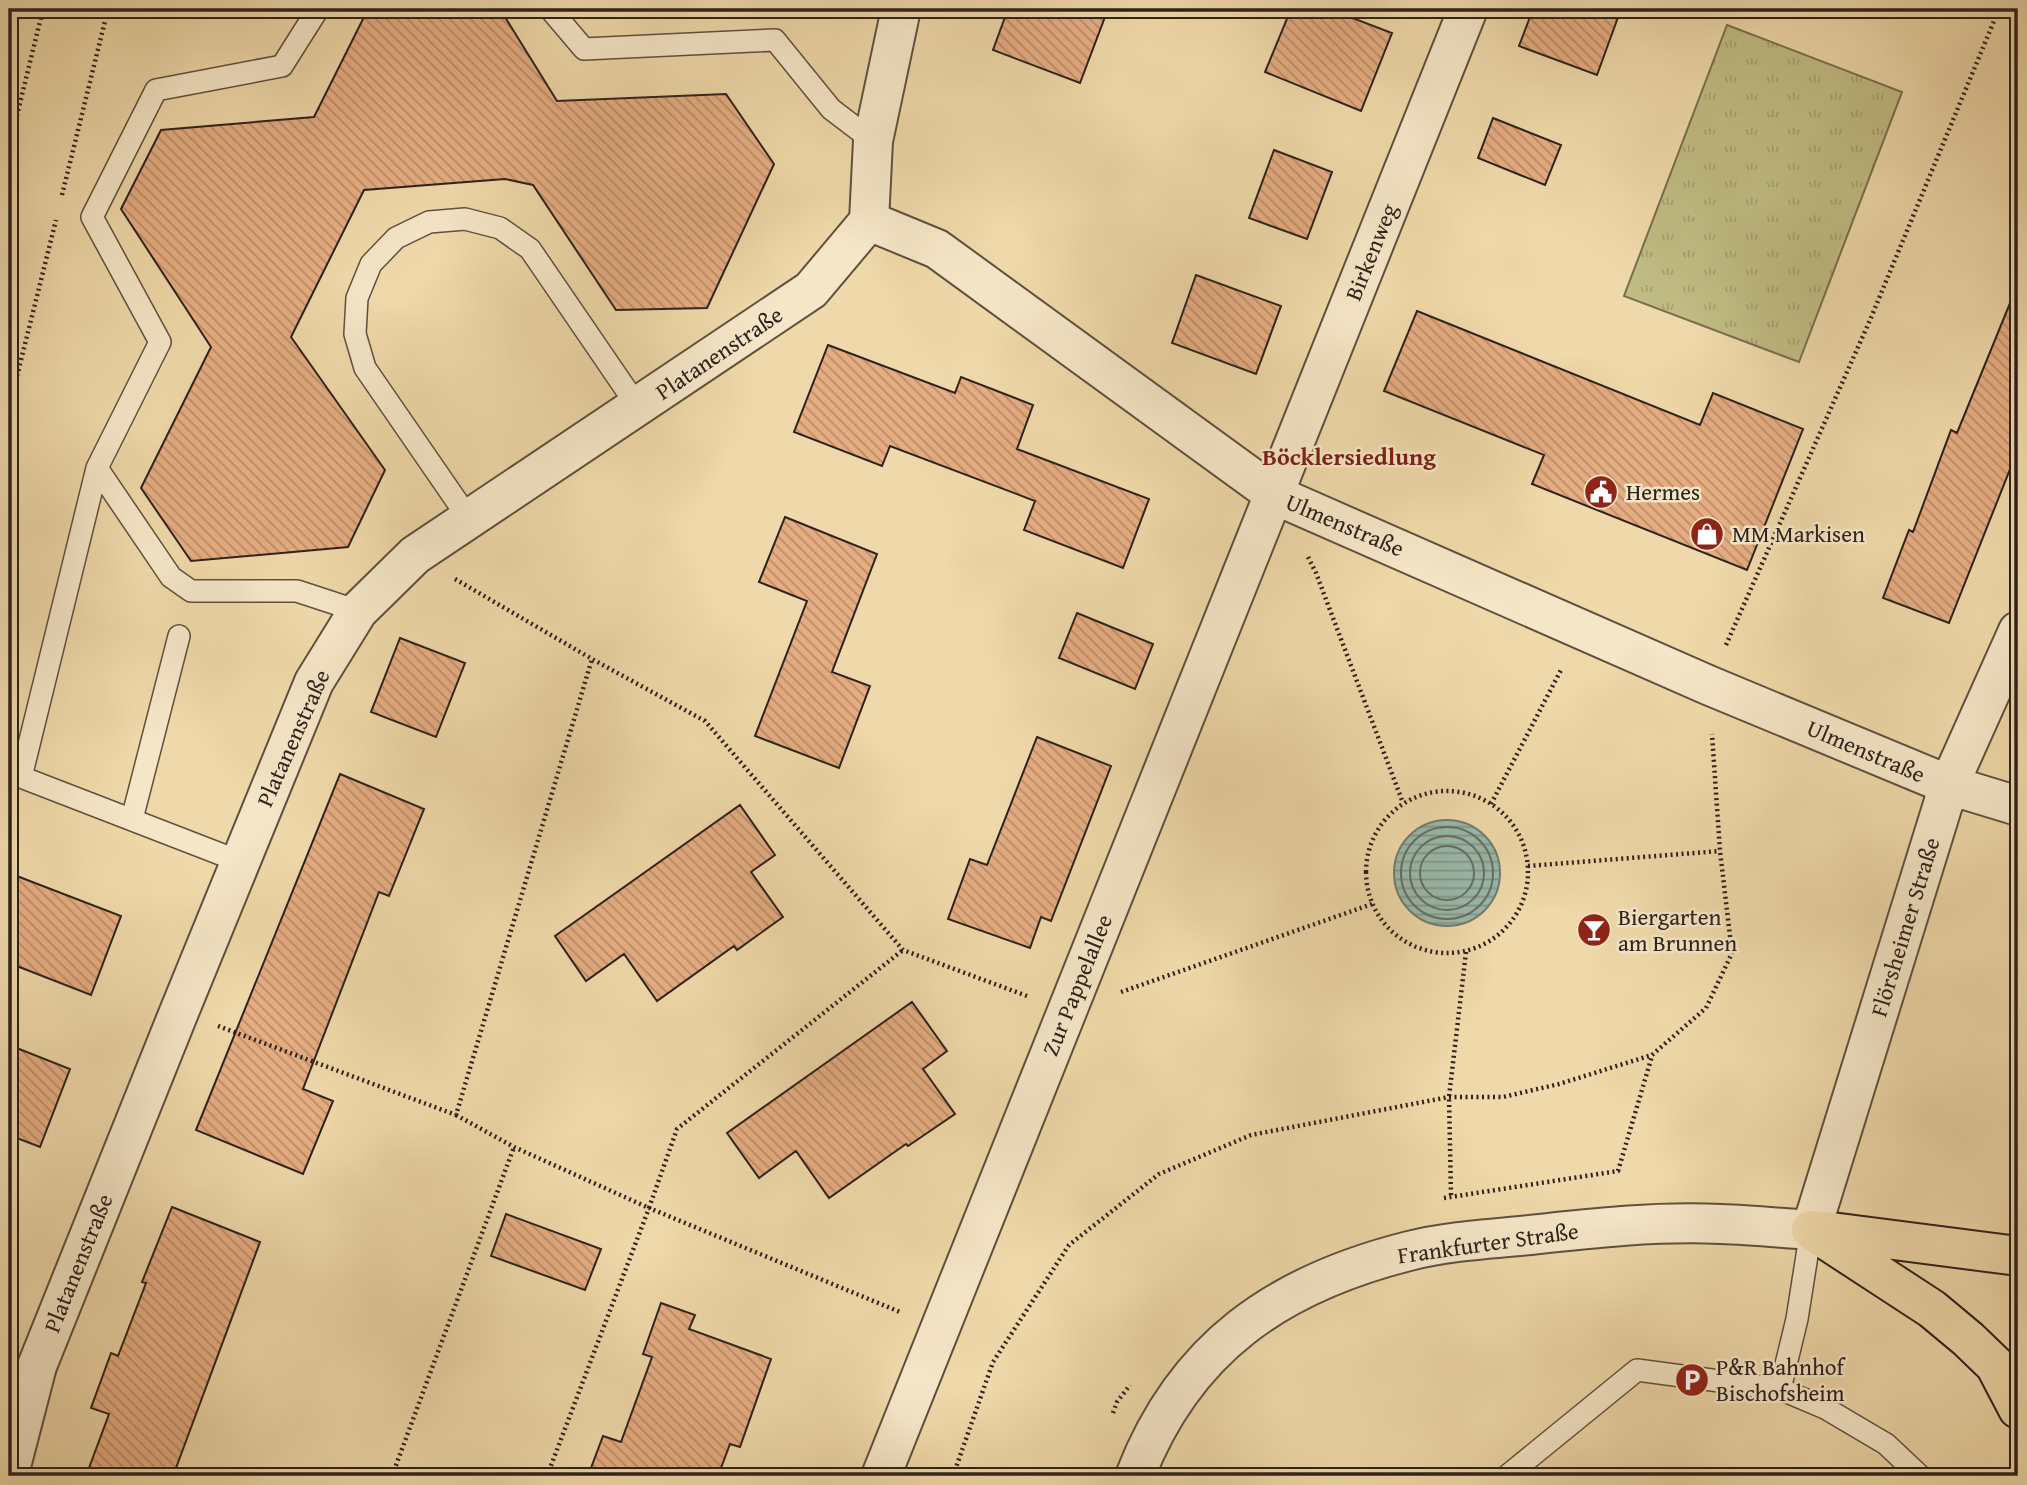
<svg xmlns="http://www.w3.org/2000/svg" width="2027" height="1485" font-family="'Gentium Book Plus',serif">
<style>
.park{fill:url(#park-tufts);stroke:#776f50;stroke-width:2}
.water{fill:url(#water-rules);stroke:#6f7d72;stroke-width:2}
.lines{fill:none;stroke-linecap:round;stroke-linejoin:round}
.shore{stroke:#646e64;stroke-width:2}
.building{fill:url(#building-back-hatch);stroke:#2e221c;stroke-width:2}
.service-casing{stroke:#5e503f;stroke-width:24}
.minor-casing{stroke:#5e503f;stroke-width:42}
.tertiary-casing{stroke:#5e503f;stroke-width:42}
.trunk-casing{stroke:#2e221c;stroke-width:42}
.path{stroke:#2e221c;stroke-width:4.5;stroke-dasharray:2 3.5;stroke-linecap:butt}
.service{stroke:#f5e6c7;stroke-width:21}
.minor{stroke:#f5e6c7;stroke-width:38}
.tertiary{stroke:#f5e6c7;stroke-width:38}
.trunk{stroke:#efd8a9;stroke-width:38}
.labels{text-anchor:middle;stroke-width:5;stroke-linejoin:round;paint-order:stroke}
.street-label{font-size:23px;fill:#2e221c;stroke:#f5e6c7}
.poi-label{font-size:23px;fill:#2e221c;stroke:#f5e6c7;text-anchor:start}
.neighbourhood-label{font-size:24px;font-weight:bold;fill:#7a1f14;stroke:#f5e6c7}
</style>
<defs>
<pattern id="park-tufts" width="24" height="20" patternUnits="userSpaceOnUse" patternTransform="scale(1.75)"><rect width="24" height="20" fill="#c0bc83"/><path d="M3 7l-1-3M5 7V3M7 7l1-3M15 17l-1-3M17 17v-4M19 17l1-3" fill="none" stroke="#a5a171"/></pattern>
<pattern id="water-rules" width="6" height="5" patternUnits="userSpaceOnUse" patternTransform="scale(1.75)"><rect width="6" height="5" fill="#9ab9ab"/><path d="M0 2.5h6" fill="none" stroke="#7e968a"/></pattern>
<pattern id="building-back-hatch" width="6" height="6" patternUnits="userSpaceOnUse" patternTransform="scale(1.75)"><rect width="6" height="6" fill="#e5ad81"/><path d="M-1 5l2 2M0 0l6 6M5-1l2 2" fill="none" stroke="#ba8c69"/></pattern>
</defs>
<rect width="100%" height="100%" fill="#efd8a9"/>
<filter id="stains"><feTurbulence type="fractalNoise" baseFrequency=".00286" numOctaves="4"/><feColorMatrix values="0 0 0 0 .2 0 0 0 0 .09 0 0 0 0 .02 0 0 0 .5 -.17"/></filter>
<radialGradient id="worn" r=".72"><stop offset=".6" stop-color="#630" stop-opacity="0"/><stop offset="1" stop-color="#630" stop-opacity=".3"/></radialGradient>
<path class="park" d="M1727,25L1902,92L1799,362L1624,296Z"/>
<path class="water" d="M1394 873a53 53 0 1 1 106 0a53 53 0 1 1-106 0Z"/>
<g class="lines">
<path class="shore" d="M1401 873a46 46 0 1 1 92 0a46 46 0 1 1-92 0Z
M1410 873a37 37 0 1 1 74 0a37 37 0 1 1-74 0Z
M1420 873a27 27 0 1 1 54 0a27 27 0 1 1-54 0Z"/>
</g>
<path class="building" d="M368,9H500L557,101L726,94L774,164L707,308L616,310L533,185L505,179L364,190L291,337L385,470L348,547L191,561L141,488L211,347L121,209L161,130L314,117Z
M1008,9H1108L1080,83L993,50Z
M1291,9H1329L1392,33L1361,111L1265,72Z
M1533,9H1621L1597,75L1519,46Z
M1493,118L1561,145L1545,185L1478,158Z
M1274,150L1332,172L1307,239L1249,218Z
M1196,275L1281,306L1256,374L1172,343Z
M2017,286L2018,449L1949,623L1883,598L1909,530L1913,532L1951,430L1957,433Z
M1417,311L1700,425L1713,393L1803,429L1747,570L1532,484L1544,455L1384,391Z
M828,345L955,393L961,377L1033,405L1017,449L1149,499L1123,568L1024,530L1035,501L890,446L882,466L794,432Z
M785,517L877,554L832,672L870,686L839,768L755,736L807,601L759,582Z
M1077,613L1153,644L1135,689L1059,658Z
M400,638L465,663L436,737L371,712Z
M1037,737L1111,766L1051,921L1041,917L1030,948L948,919L970,859L987,865Z
M340,774L424,809L389,896L379,892L303,1089L333,1101L303,1174L196,1130Z
M740,805L775,855L751,872L783,917L737,950L734,946L657,1001L624,954L586,981L555,936Z
M9,873L121,916L91,995L9,963Z
M912,1002L947,1051L923,1069L955,1114L908,1146L906,1144L829,1198L796,1151L759,1178L727,1133Z
M9,1045L70,1069L40,1147L9,1135Z
M172,1207L260,1242L173,1476H86L109,1414L91,1408L111,1353L118,1356L146,1283L142,1282Z
M506,1214L601,1249L585,1290L491,1256Z
M661,1303L695,1315L689,1329L771,1359L740,1447L730,1444L718,1476H588L603,1436L621,1442L652,1357L643,1354Z"/>
<g class="lines">
<g class="service-casing">
<path id="service" d="M550,9L584,49L775,40L831,109L873,141
M97,468L171,577L191,591H297L358,611
M469,519L365,368L355,334L357,298L371,264L396,238L429,222L465,219L500,228L530,249L638,407
M132,819L179,636
M241,862L21,777L97,468L160,342L92,217L156,90L282,66L318,9
M1780,1389L1797,1319L1811,1230
M1507,1476L1637,1370L1780,1389L1825,1408L1886,1444L1920,1476"/>
</g>
<g class="minor-casing">
<path id="minor" d="M869,221L937,249L1275,495L1708,685L1949,785L2018,806
M869,221L873,141L901,9
M1811,1230L1949,785L2018,631
M9,1474L37,1366L179,1012L314,682L358,611L415,555L811,290L869,221
M881,1476L1468,9"/>
</g>
<g class="tertiary-casing">
<path id="tertiary" d="M1135,1476C1185,1347 1278,1284 1409,1251C1448,1241 1490,1239 1530,1235C1593,1228 1658,1221 1721,1224C1751,1225 1781,1228 1811,1230"/>
</g>
<g class="trunk-casing">
<path id="trunk" d="M1811,1230L1932,1309L1968,1339L1995,1365L2018,1409
M1824,1231L2018,1256"/>
</g>
<path class="path" d="M9,148L43,9
M62,195L108,9
M9,408L56,220
M1308,557L1316,573L1403,803
M455,579L592,659L705,721L903,950L1027,996
M1726,645L1870,320L1999,9
M1366 872a81 81 0 1 1 162 0a81 81 0 1 1-162 0Z
M1491,804L1562,668
M1528,866L1720,851
M1121,992L1372,904
M218,1026L456,1115L592,659
M456,1115L514,1147L649,1208L677,1129L903,950
M1451,1195L1449,1097L1466,952
M1444,1198L1618,1171L1652,1056
M1113,1413L1117,1402L1130,1385
M392,1476L514,1147
M547,1476L649,1208L900,1312
M953,1476L993,1362L1069,1245L1159,1174L1251,1135L1449,1097H1503L1559,1084L1652,1055L1706,1008L1732,953L1720,851L1712,734"/>
<use href="#service" class="service"/>
<use href="#minor" class="minor"/>
<use href="#tertiary" class="tertiary"/>
<use href="#trunk" class="trunk"/>
</g>
<defs>
<g id="civic-disc" transform="scale(1.75)"><circle r="9.5" fill="#8f2418" stroke="#f5e6c7"/><path d="M-.6-6.5H3V-4.5H.6V-3L4-1V1h2V6H-6V1h2V-1L-.6-3ZM-1.2 2.5V6h2.4V2.5Z" fill="#fff"/></g>
<g id="shop-disc" transform="scale(1.75)"><circle r="9.5" fill="#8f2418" stroke="#f5e6c7"/><path d="M-5-2.5h2.3a2.7 3.5 0 0 1 5.4 0H5L5.5 6h-11ZM-1.5-2.5h3a1.5 2.3 0 0 0-3 0Z" fill="#fff"/></g>
<g id="bar-disc" transform="scale(1.75)"><circle r="9.5" fill="#8f2418" stroke="#f5e6c7"/><path d="M-6-5H6L.8 .8V4.5H3.5V6h-7V4.5H-.8V.8Z" fill="#fff"/></g>
<g id="parking-disc" transform="scale(1.75)"><circle r="9.5" fill="#8f2418" stroke="#f5e6c7"/><path d="M-3.5-5.5H1a3.5 3.5 0 0 1 0 7H-1V5.5H-3.5ZM-1-3.4V-.6H.8a1.4 1.4 0 0 0 0-2.8Z" fill="#fff"/></g>
</defs>
<g fill-rule="evenodd">
<use href="#civic-disc" x="1601" y="492"/>
<use href="#shop-disc" x="1707" y="534"/>
<use href="#bar-disc" x="1594" y="930"/>
<use href="#parking-disc" x="1692" y="1380"/>
</g>
<g class="labels">
<g class="street-label">
<text transform="translate(1371 252) rotate(-68)" y="8">Birkenweg</text>
<text transform="translate(719 353) rotate(-34)" y="8">Platanenstraße</text>
<text transform="translate(1345 525) rotate(23)" y="8">Ulmenstraße</text>
<text transform="translate(293 738) rotate(-66)" y="8">Platanenstraße</text>
<text transform="translate(1866 751) rotate(23)" y="8">Ulmenstraße</text>
<text transform="translate(1905 927) rotate(-73)" y="8">Flörsheimer Straße</text>
<text transform="translate(1077 985) rotate(-68)" y="8">Zur Pappelallee</text>
<text transform="translate(1488 1243) rotate(-8)" y="8">Frankfurter Straße</text>
<text transform="translate(78 1263) rotate(-68)" y="8">Platanenstraße</text>
</g>
<g class="poi-label">
<text x="1626" y="500">Hermes</text>
<text x="1732" y="542">MM Markisen</text>
<text x="1618" y="925">Biergarten<tspan x="1618" dy="26">am Brunnen</tspan></text>
<text x="1716" y="1375">P&amp;R Bahnhof<tspan x="1716" dy="26">Bischofsheim</tspan></text>
</g>
<g class="neighbourhood-label">
<text x="1349" y="465">Böcklersiedlung</text>
</g>
</g>
<rect width="2027" height="1485" fill="none" stroke="#efd8a9" stroke-width="35"/>
<rect x="10" y="10" width="2006" height="1464" fill="none" stroke="#2e221c" stroke-width="3.5"/>
<rect x="18" y="18" width="1992" height="1450" fill="none" stroke="#2e221c" stroke-width="2"/>
<rect width="100%" height="100%" filter="url(#stains)"/>
<rect width="100%" height="100%" fill="url(#worn)"/>
</svg>
